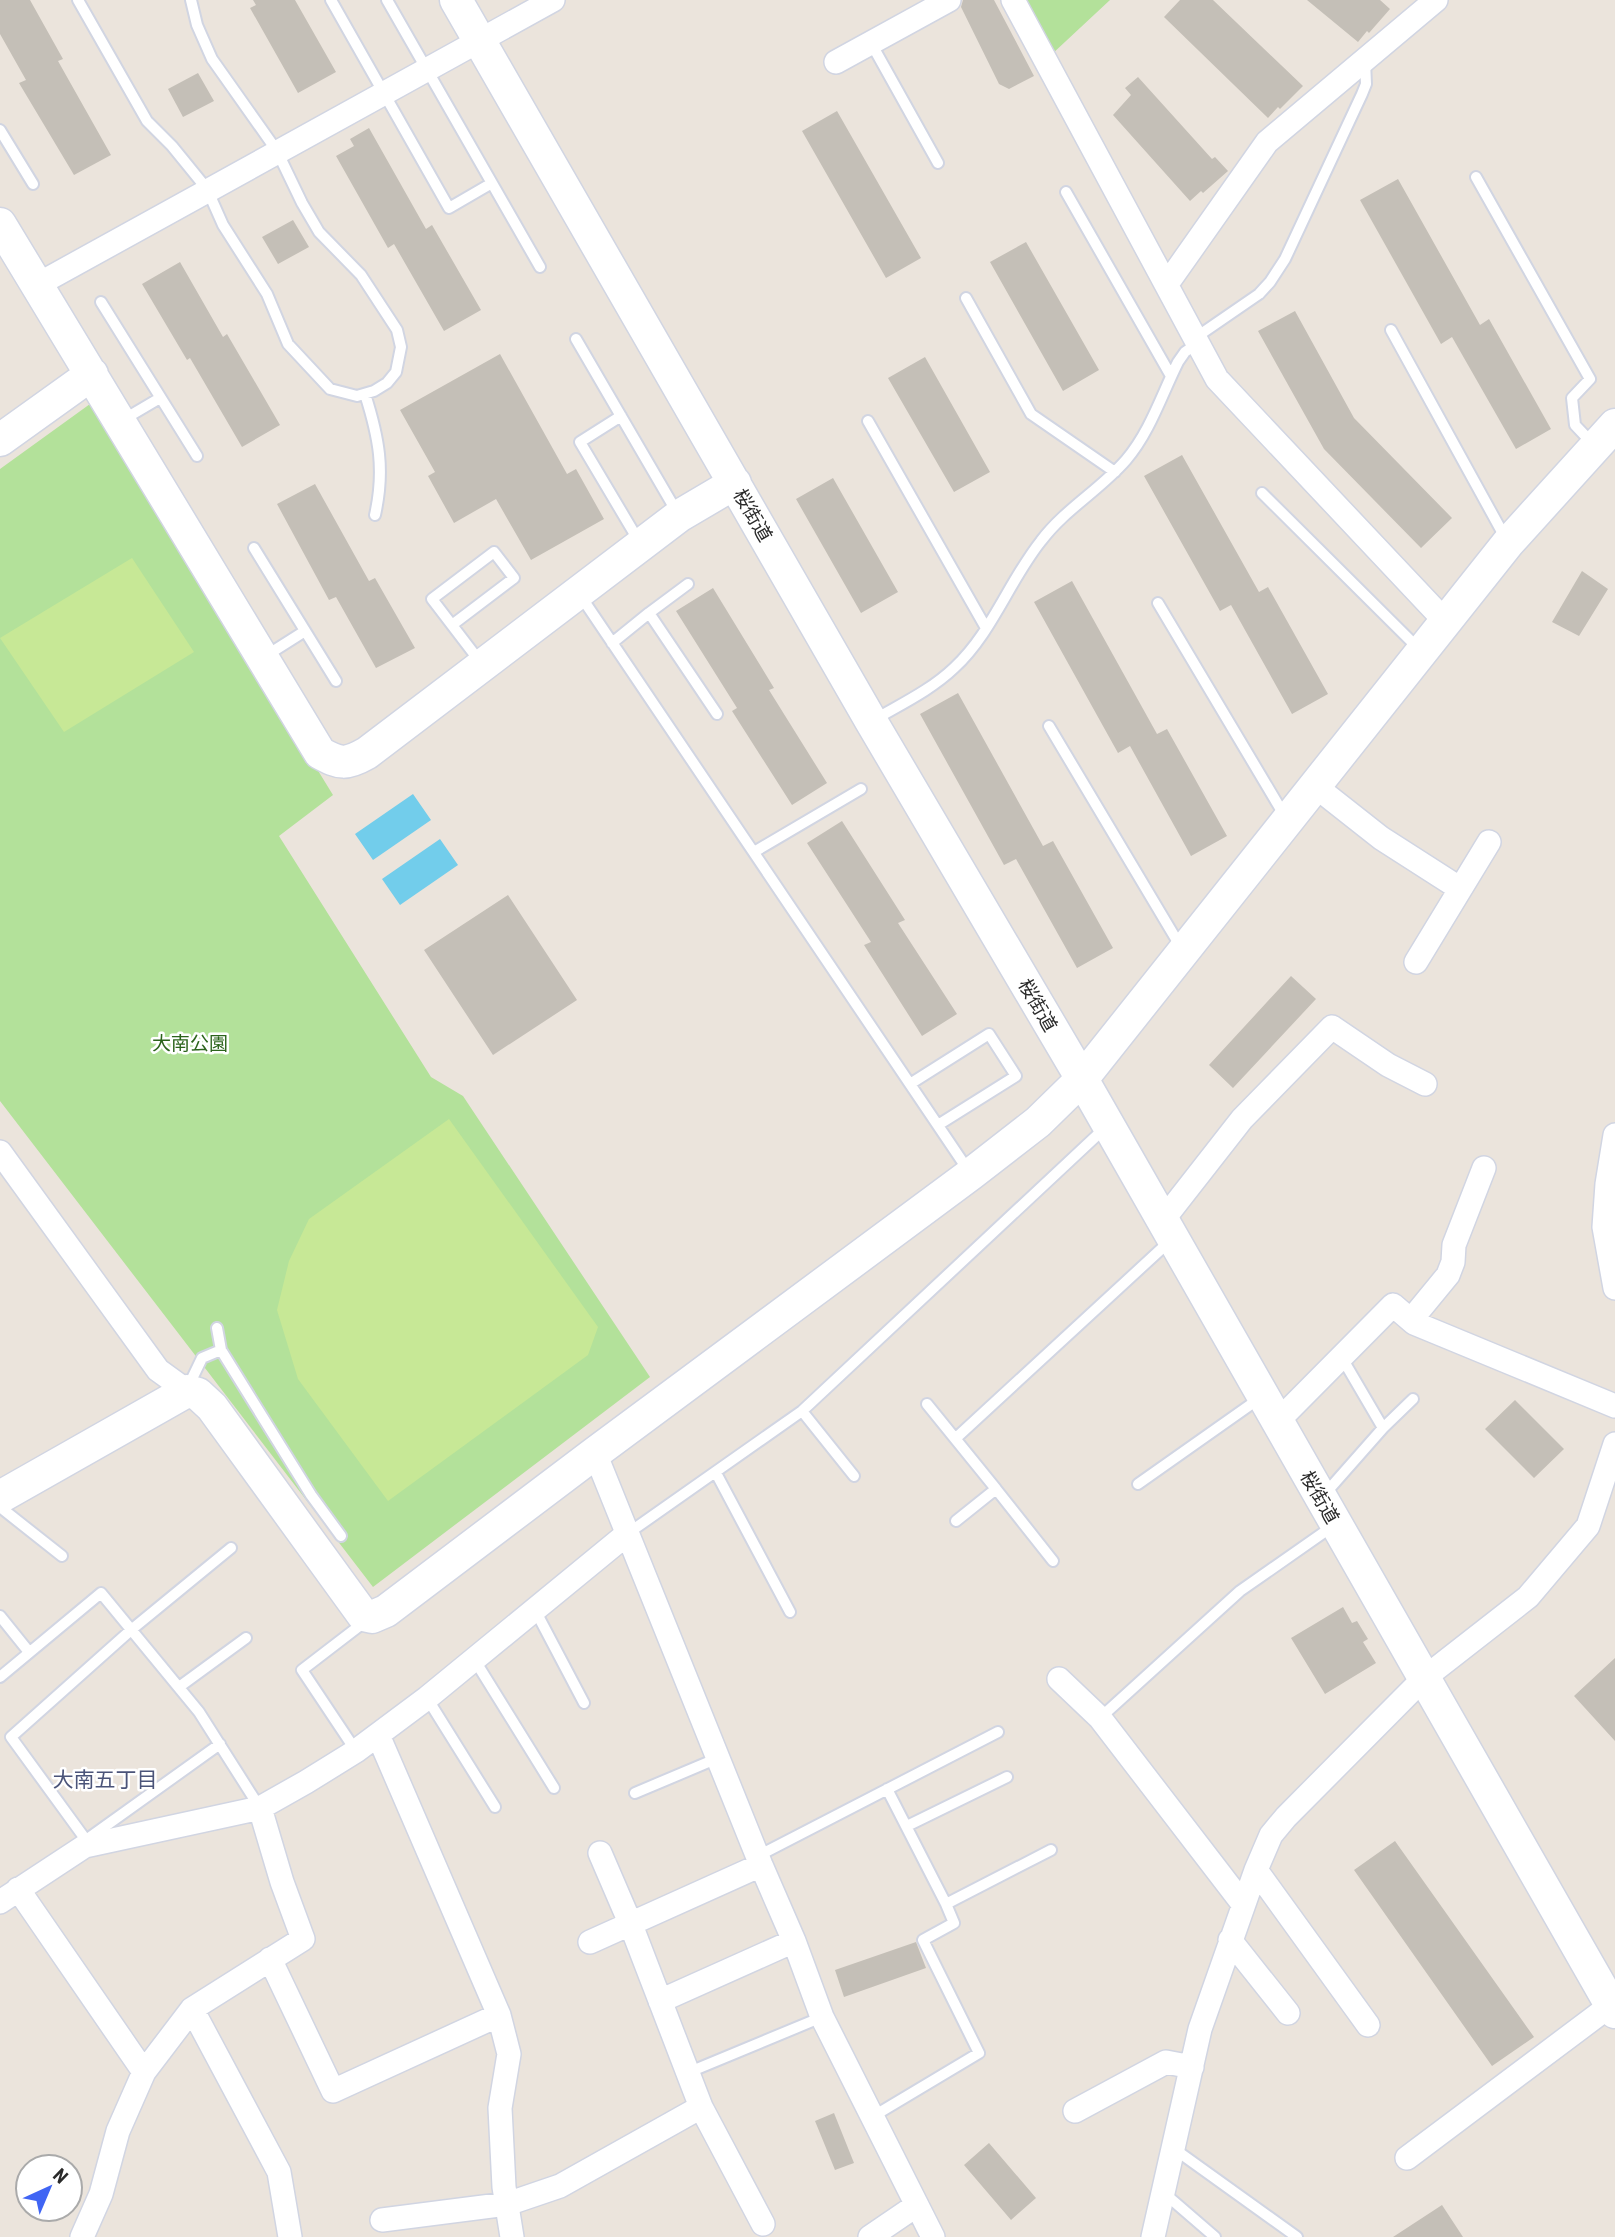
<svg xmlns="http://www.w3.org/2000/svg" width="1615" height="2237" font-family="'Roboto Condensed','Noto Sans JP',sans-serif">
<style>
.green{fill:#b3e19a}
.pitch{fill:#c7e896}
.water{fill:#72cdeb}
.building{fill:#c4bfb7}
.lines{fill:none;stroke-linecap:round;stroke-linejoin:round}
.lane-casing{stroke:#d1d5e2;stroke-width:14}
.street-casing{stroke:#d1d5e2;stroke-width:26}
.secondary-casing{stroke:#d1d5e2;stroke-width:35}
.lane{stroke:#fff;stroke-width:10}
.street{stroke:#fff;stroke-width:23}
.secondary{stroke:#fff;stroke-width:32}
.labels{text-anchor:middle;stroke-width:5;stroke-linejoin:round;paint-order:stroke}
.street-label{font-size:19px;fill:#2a2a2a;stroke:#fff}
.park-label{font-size:19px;fill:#2c641c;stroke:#fff}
.neighbourhood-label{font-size:21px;fill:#4b5479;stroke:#fff}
</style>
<rect width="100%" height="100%" fill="#ebe4dc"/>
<path class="green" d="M1024,0H1110L1051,55Z
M90,404L125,457L333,795L279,836L431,1077L463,1096L650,1377L373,1587L0,1101V469Z"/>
<path class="pitch" d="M132,558L194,652L64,732L0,638Z
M449,1119L598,1327L588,1355L388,1501L298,1379L277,1310L289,1261L309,1219Z"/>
<path class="water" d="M413,794L431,820L373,860L355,834Z
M440,839L458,865L400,905L382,879Z"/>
<path class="building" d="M0,0H30L63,59L58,61L111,155L74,175L19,83L26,80L0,34Z
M253,0H295L336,72L298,93L250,8L256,5Z
M963,0H994L1034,76L1009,89L999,84L961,7Z
M1180,0H1213L1303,86L1280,109L1278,107L1268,118L1164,17Z
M1307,0H1380L1390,9L1369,33L1367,31L1358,42Z
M198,73L214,101L183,117L168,89Z
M1138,77L1212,159L1215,157L1228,171L1203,193L1201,191L1190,201L1113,115L1131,95L1125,88Z
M837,111L921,258L886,278L802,131Z
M369,128L426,229L432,225L481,310L444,331L394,244L388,248L336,156L354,146L350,139Z
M1398,179L1480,325L1489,319L1551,429L1516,449L1452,337L1441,344L1360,200Z
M293,220L309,247L278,264L262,237Z
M1026,242L1099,370L1063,391L990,262Z
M180,262L223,337L227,334L280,425L242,447L190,358L187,360L142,284Z
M1295,311L1354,418L1452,518L1421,548L1324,449L1258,331Z
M500,354L567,474L576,469L604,519L531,560L496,499L454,523L428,476L435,472L400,410Z
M925,357L990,472L954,492L888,378Z
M1182,455L1259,592L1268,587L1328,694L1292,714L1231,605L1220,611L1144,476Z
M833,478L898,592L861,613L796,499Z
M315,484L369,581L375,578L415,648L376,668L336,597L329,600L277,504Z
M1582,571L1608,589L1579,636L1552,622Z
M1072,581L1157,734L1167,729L1227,836L1191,856L1130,746L1118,753L1034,602Z
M713,588L774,688L769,690L827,783L792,805L732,711L737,708L676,611Z
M958,693L1043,846L1053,841L1113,948L1077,968L1016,859L1004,865L920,714Z
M842,821L905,920L898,923L957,1014L922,1036L864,945L871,942L807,843Z
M508,895L577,1000L493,1055L424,950Z
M1291,976L1316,999L1233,1088L1209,1065Z
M1515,1400L1564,1449L1534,1478L1485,1429Z
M1343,1607L1352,1623L1357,1621L1368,1639L1363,1642L1376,1663L1325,1694L1291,1638Z
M1615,1658V1741L1574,1696Z
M1395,1841L1534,2037L1492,2066L1354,1870Z
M916,1942L926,1968L844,1997L835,1970Z
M834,2113L854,2163L835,2170L815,2121Z
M989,2143L1036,2198L1011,2220L964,2165Z
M1442,2205L1463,2237H1393Z"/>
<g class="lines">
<g class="lane-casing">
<path id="lane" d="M78,0L147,121L172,146L207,189L223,225L267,294L288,344L330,389L357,396L374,391L387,383L396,372L401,347L397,330L361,275L319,232L302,203L277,151L212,59L197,25L191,0
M331,0L449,208L492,183
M387,0L540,267
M871,43L938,163
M0,130L33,184
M1476,177L1590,379L1572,398L1575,425L1593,444
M1066,192L1171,376
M966,298L1031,414L1115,472
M101,302L197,456
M1391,330L1506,539
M1195,338L1259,294L1270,282L1285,259L1362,94L1366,84L1365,61
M576,339L678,514
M365,394C379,438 385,470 375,515
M621,416L580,442L640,543
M121,421L160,398
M868,421L986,628
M1262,493L1419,649
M254,548L336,681
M580,595L968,1170
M1158,603L1286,818
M649,613L688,584
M452,625L514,578L494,552L432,599L481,663
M612,643L649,613L717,714
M264,657L305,631
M874,720C901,704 931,690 954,668C992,633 1009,581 1041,541C1065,509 1100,490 1126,460C1150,432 1162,394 1178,362L1185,352L1198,343
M1049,726L1182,949
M754,852L861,789
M910,1084L989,1034L1016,1076L938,1125
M217,1328L221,1350L311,1495L341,1536
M188,1387L202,1358L221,1350
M927,1404L996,1489L956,1521
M802,1411L1107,1126
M1383,1428L1413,1399
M956,1438L1171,1240
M716,1473L790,1612
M1138,1484L1260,1398
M996,1489L1053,1561
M1323,1496L1383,1428L1342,1358
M0,1507L62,1556
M627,1534L802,1411L854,1476
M535,1610L584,1703
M0,1616L29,1652
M474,1659L554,1788
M0,1677L101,1593L199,1712L260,1808
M179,1687L246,1638
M427,1698L495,1807
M1100,1718L1240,1591L1333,1526
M356,1751L302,1670L358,1627L362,1617
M635,1793L718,1758
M907,1826L1007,1777
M86,1840L11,1737L131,1630L231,1548
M86,1840L220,1744
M758,1856L998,1732
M946,1904L1051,1850
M687,2073L822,2017
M872,2117L979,2053L923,1940L954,1923L946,1904L887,1789
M1173,2148L1297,2237
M1164,2193L1215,2237"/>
</g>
<g class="street-casing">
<path id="street" d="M1013,0L1217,379L1445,621
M836,62L949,0
M1167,284L1267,142L1436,0
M37,285L553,0
M1315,786L1381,838L1459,888
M1416,962L1489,842
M1615,1135L1607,1184L1604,1227L1615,1288
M0,1152L158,1370L187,1391
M1163,1220L1242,1119L1332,1027L1388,1065L1425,1084
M1411,1320L1448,1275L1453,1262L1454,1245L1484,1168
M1277,1422L1393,1305L1414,1323L1615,1406
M595,1453L761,1865L794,1941L822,2017L933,2237
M1059,1679L1100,1718L1243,1904
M378,1735L499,2015L509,2054L500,2108L504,2187L512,2237
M600,1853L631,1925L701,2107L763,2224
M1256,1870L1368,2025
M18,1889L144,2072
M0,1902L85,1846L260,1808L306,1782L356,1751L427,1698L627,1534
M1230,1940L1288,2013
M590,1942L761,1865
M270,1959L333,2091L499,2015
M660,2001L794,1941
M192,2009L279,2172L290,2237
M1075,2111L1166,2062L1192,2067
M1407,2158L1615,2002
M382,2220L507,2204L560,2186L701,2107
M82,2237L101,2194L118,2131L144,2072L192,2009L303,1939L282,1882L260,1808
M870,2237L917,2205
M1153,2237L1200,2029L1256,1870L1271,1835L1286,1817L1423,1679L1528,1597L1588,1526L1615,1444"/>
</g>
<g class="secondary-casing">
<path id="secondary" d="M456,0L871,721L1082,1079L1615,2012
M0,224L320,753C340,764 346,765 367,753L679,516L735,483
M0,440L92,374
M0,1497L187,1391L198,1394L212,1407L363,1615L372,1617L386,1611L595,1453L971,1174L1038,1122L1082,1079L1508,543L1615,425"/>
</g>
<use href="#lane" class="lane"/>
<use href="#street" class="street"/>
<use href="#secondary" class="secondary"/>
</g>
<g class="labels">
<g class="street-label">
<text transform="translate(753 515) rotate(60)" y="7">桜街道</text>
<text transform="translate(1038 1005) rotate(60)" y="7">桜街道</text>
<text transform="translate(1320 1497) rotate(60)" y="7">桜街道</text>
</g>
<g class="park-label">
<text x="190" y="1050">大南公園</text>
</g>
<g class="neighbourhood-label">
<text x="105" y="1787">大南五丁目</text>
</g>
</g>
<g transform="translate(49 2188) rotate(44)"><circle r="33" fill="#ffffff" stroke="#aaaaaa" stroke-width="2"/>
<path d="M0-5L12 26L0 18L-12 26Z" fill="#4065f4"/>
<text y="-10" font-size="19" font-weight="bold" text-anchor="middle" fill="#2a2a2a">N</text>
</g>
</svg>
